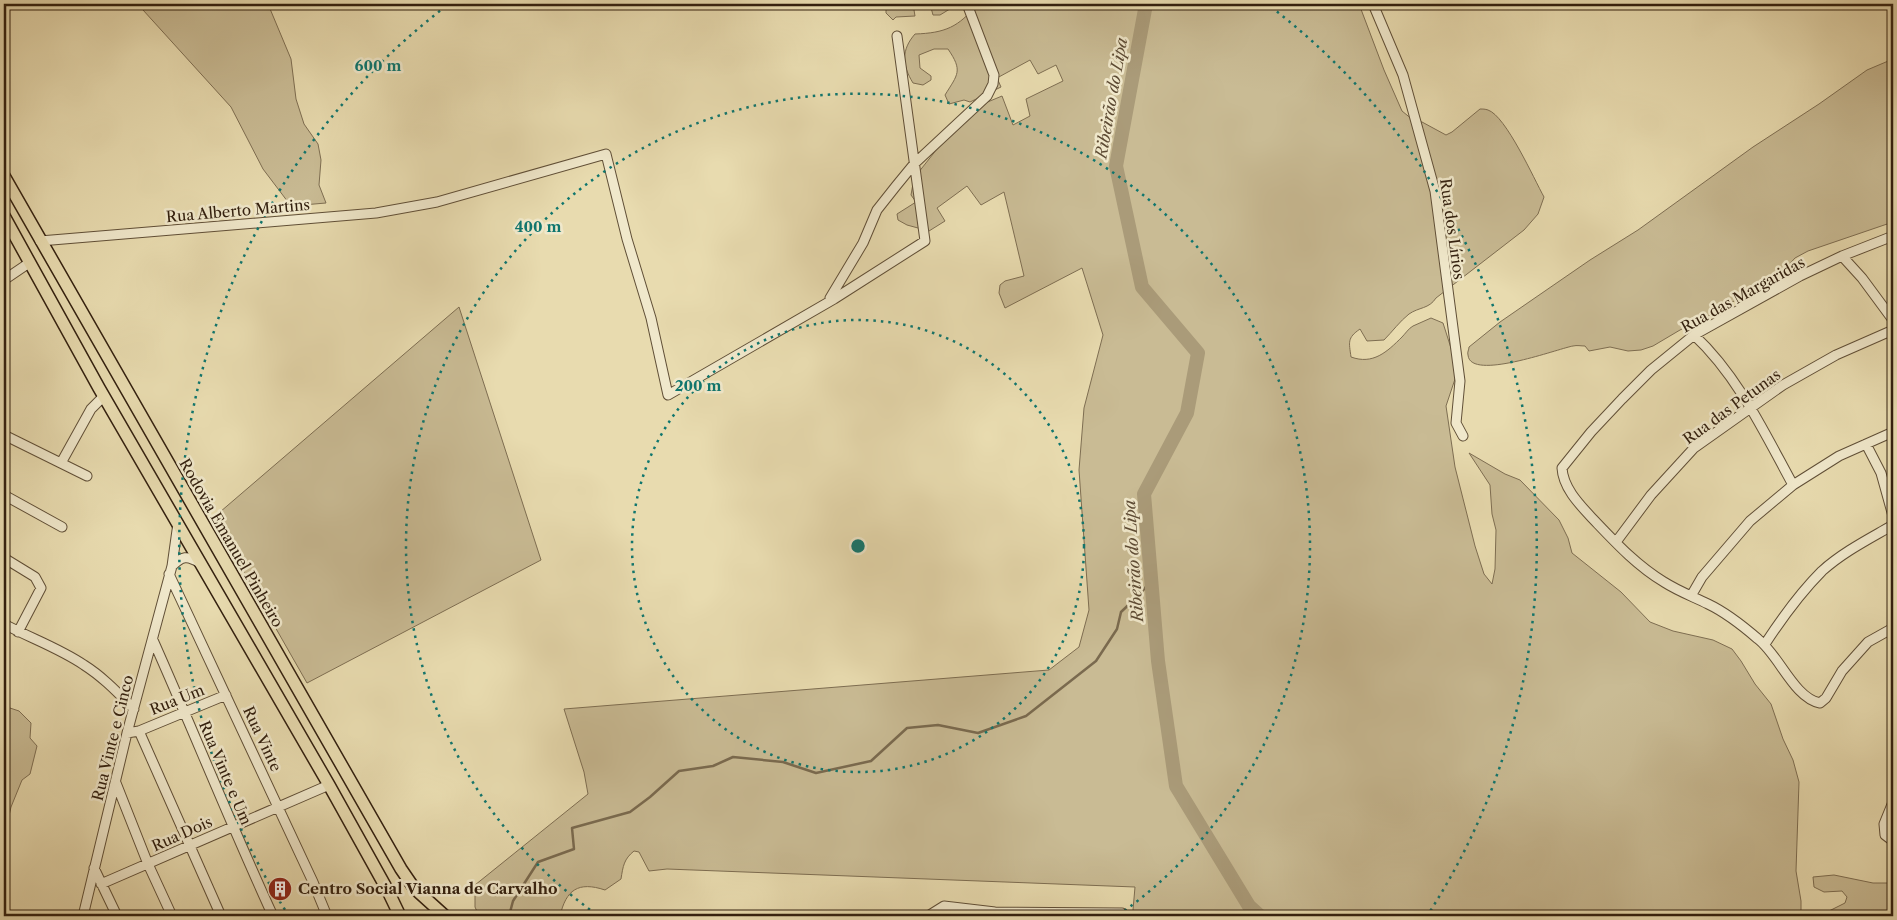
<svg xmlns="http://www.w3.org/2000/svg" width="1897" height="920" font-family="'Libre Caslon Text',serif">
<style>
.green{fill:#c9bb94;stroke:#7e6e52}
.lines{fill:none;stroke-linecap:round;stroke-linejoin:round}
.stream{stroke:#7a6a4f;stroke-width:2.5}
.river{stroke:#aa9b79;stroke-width:14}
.minor-casing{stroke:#604f37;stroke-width:11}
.major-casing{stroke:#33200f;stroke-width:14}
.minor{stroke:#f0e8cb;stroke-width:9}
.major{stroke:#e8dbaf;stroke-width:11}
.ring{fill:none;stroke:#0f766e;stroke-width:2.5;stroke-dasharray:2.5 5}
.labels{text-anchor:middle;stroke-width:5;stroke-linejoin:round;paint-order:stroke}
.street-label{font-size:15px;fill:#33200f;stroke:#f0e8cb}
.poi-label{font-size:15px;font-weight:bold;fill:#33200f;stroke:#f0e8cb;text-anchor:start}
.water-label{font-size:16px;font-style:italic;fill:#5d4b34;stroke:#f0e8cb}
.centre{fill:#0f766e;stroke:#f0e8cb;stroke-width:2.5}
.ring-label{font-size:15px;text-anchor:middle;font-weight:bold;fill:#0f766e;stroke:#f0e8cb;stroke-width:5;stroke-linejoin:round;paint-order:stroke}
</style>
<rect width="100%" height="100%" fill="#e8dbaf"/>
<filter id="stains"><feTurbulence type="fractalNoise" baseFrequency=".004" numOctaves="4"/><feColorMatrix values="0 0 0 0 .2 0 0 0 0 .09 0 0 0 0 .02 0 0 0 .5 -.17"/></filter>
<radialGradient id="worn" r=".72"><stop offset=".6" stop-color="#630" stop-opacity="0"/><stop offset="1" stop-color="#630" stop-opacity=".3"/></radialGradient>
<path class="green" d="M141,4H268L291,59L296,99L304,124L318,144L321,160L319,185L326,203L291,206L263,169L231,107L143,10Z
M886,4H913L915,16L896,17L893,20L886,13Z
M930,4H958L940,15H933Z
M977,4H1359L1384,70L1402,111L1413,120L1422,122L1446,135L1452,132L1480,109C1483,109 1485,109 1488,110C1506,116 1534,179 1544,197L1538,214L1524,230L1436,298C1429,309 1419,307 1409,314C1400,321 1392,332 1384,340L1367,341L1360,329C1347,338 1349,342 1351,357C1373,365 1387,352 1402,337C1405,334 1409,328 1413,326C1419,323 1425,321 1431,318L1443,323L1458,370L1446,406L1455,467L1475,546L1484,574L1492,584L1495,569L1496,530L1492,514L1490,485L1469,453L1505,474L1520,480L1559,520L1568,538L1572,553L1621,592L1650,622L1673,631L1713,640L1732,649L1741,661L1755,684L1771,704L1783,739L1793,760L1799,782L1796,871L1801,901V916H1140L1133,910L1135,887L667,869L649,871L639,852L634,851C624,859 623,866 621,879L605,890C578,881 566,890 560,916H479L475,907V885L588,794L584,772L564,709L1049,670L1079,647L1089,610L1079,470L1084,408L1103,335L1082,268L1005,308L999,293L1000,285L1005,281L1024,276L1004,192L981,205L967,186L937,208L945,221L929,231L907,225L898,220L897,214L916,202L911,195L914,178L937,149L978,106L1002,96L1013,125L1030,116L1026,99L1063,81L1056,65L1038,74L1030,60L997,78L1001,87L970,102L964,100L949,104L945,95C958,74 963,71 948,49H934L919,55L920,68L931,76V80L923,85L913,83C902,65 901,50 915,34C945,33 959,27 977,4Z
M1893,59V222L1808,251L1795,258L1785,269L1773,278L1702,320L1680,330L1653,346L1641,350L1628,351L1610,347L1589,351L1585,346C1581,346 1577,345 1573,346C1560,348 1470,382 1468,355C1467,352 1469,350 1469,347L1500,322L1590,260L1638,230L1753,147L1819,104L1867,70Z
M459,307L541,560L307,683L213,518Z
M4,706L19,711L31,723L30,738L37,746L30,774L22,780L11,807L4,838Z
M1834,875L1873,883H1893V916H1814V913L1829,911L1845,903L1847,897L1842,891L1824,892L1814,887L1813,877Z"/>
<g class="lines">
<path class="stream" d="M509,916L513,901L538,862L574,849L572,828L630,812L650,797L679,771L713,766L733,757L783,762L816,773L871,761L907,728L938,725L978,733L1026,716L1096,661L1117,629L1121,612L1141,593L1152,579"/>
<path class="river" d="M1146,4L1116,166L1142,287L1198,353L1187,413L1144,494L1158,661L1176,786L1249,906L1260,916"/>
<g class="minor-casing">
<path id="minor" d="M1373,4L1403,75L1435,191L1460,381L1456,423L1463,436
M1893,236L1842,256L1800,276L1694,335L1651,370L1622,399L1591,432L1562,468C1563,488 1580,505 1593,519C1615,542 1636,565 1664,582C1678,591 1694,597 1708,604C1727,613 1743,626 1758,639C1779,655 1794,698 1820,703L1826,698L1842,671L1868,642L1893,628
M40,241L376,213L437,202L606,154L627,239L651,318L668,395L834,299L925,241L897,36
M1842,256L1862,278L1893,320
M4,280L29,263
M830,298L863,243L877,210L896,186L914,164L987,96L993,84L994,75L967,4
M1694,335C1738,376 1764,432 1793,485
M4,435L87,476
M1866,444L1881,473L1893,516
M61,463L91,409L104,396
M4,495L62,527
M1616,542L1651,495L1694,448L1783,385L1836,355L1893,330
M4,558L35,577L41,588L18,632
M172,566C182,556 187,555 200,563
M169,574L313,882L327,916
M1691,596L1702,577L1750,521L1793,485L1839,456L1893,432
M4,624C30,638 59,648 84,665C103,677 118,693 134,709
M153,640C194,732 231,825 273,916
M1765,644C1782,618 1800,593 1822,571C1843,552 1869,539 1893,525
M139,731L226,695
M127,733L139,731L221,916
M116,783L148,864L172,916
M1893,802L1884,824L1885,835L1893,841
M94,868L117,916
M101,884L329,785
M83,916L127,733L172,566L178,523
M928,916L944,906L995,912L1122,913L1126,916"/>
</g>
<g class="major-casing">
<path id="major" d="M4,176L401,869L414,888L445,916
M4,216L99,388L329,785L388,891L400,916"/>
</g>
<use href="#minor" class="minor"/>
<use href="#major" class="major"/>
</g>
<g class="ring">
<circle cx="858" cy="546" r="226"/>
<path d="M596 914A452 452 0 1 1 1120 914"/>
<path d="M289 916A679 679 0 0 1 445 7M1271 7A679 679 0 0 1 1427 916"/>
</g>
<defs>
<g id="building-disc" transform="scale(1.25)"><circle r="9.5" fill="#8f2418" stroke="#f0e8cb"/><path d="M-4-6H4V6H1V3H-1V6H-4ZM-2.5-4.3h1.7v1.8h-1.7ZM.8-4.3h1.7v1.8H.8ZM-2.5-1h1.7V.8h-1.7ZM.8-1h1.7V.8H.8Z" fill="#fff"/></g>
</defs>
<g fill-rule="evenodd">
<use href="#building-disc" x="280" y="889"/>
</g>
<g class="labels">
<g class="street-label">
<text transform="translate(238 211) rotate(-5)" y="5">Rua Alberto Martins</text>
<text transform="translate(1452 229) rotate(82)" y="5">Rua dos Lírios</text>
<text transform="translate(1743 295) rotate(-29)" y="5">Rua das Margaridas</text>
<text transform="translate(1732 407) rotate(-36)" y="5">Rua das Petunas</text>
<text transform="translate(231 543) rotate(60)" y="5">Rodovia Emanuel Pinheiro</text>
<text transform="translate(177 700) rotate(-22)" y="5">Rua Um</text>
<text transform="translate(113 738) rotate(-76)" y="5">Rua Vinte e Cinco</text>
<text transform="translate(262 739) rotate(65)" y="5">Rua Vinte</text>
<text transform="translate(225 773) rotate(67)" y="5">Rua Vinte e Um</text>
<text transform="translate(182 834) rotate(-24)" y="5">Rua Dois</text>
</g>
<g class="poi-label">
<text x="298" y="894">Centro Social Vianna de Carvalho</text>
</g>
<g class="water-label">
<text transform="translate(1111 98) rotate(-80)" y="6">Ribeirão do Lipa</text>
<text transform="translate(1133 561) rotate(-94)" y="6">Ribeirão do Lipa</text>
</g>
</g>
<circle cx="858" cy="546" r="8" class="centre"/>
<g class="ring-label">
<text x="378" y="71">600 m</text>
<text x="538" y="232">400 m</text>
<text x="698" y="391">200 m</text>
</g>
<rect width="1897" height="920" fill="none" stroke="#e8dbaf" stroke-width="20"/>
<rect x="5" y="5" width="1887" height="910" fill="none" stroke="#33200f" stroke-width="2.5"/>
<rect x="10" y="10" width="1877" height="900" fill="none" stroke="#33200f"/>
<rect width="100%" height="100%" filter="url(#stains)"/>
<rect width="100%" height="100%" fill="url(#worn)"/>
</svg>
